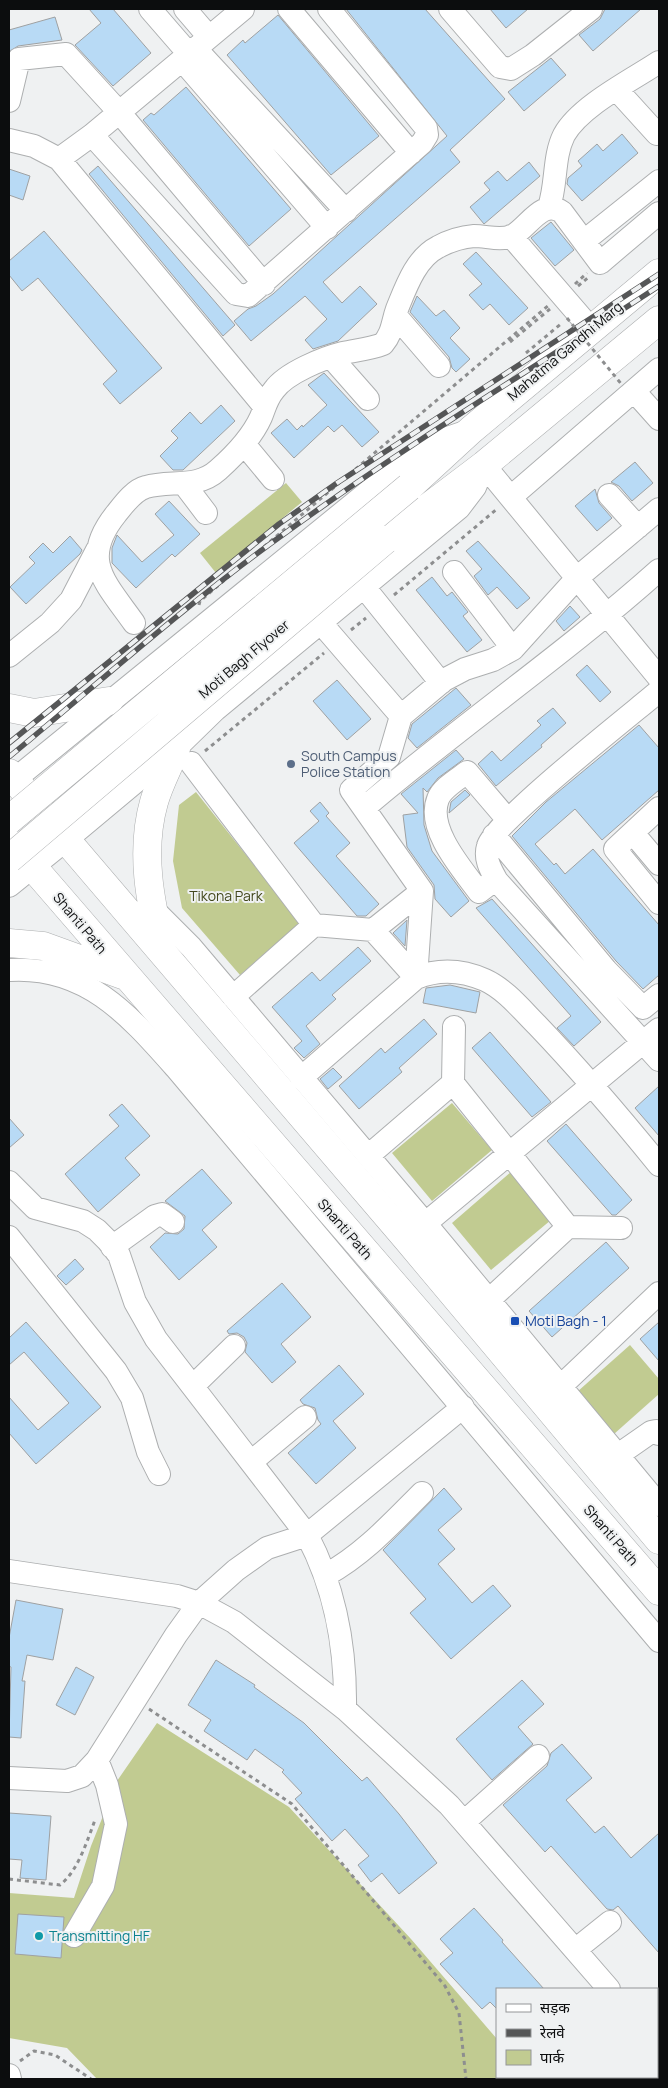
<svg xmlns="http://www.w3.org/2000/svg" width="668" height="2088" font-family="Manrope,'Noto Sans Devanagari',sans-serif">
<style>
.green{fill:#c1cb91}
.building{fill:#b8daf5;stroke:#9fa1a2}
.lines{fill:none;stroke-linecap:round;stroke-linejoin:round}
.minor-casing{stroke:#adafb0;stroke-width:24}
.major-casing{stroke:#adafb0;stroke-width:29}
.path{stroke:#8d8e8f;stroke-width:3;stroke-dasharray:4 4;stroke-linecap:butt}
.minor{stroke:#fff;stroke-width:22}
.major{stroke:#fff;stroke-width:28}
.rail-casing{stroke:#555657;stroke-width:5.5}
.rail{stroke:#eff1f2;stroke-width:4;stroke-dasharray:11;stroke-linecap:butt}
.major-bridge-casing{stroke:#adafb0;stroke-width:29;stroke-linecap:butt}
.path-bridge{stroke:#8d8e8f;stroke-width:3;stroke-dasharray:4 4;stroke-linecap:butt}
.major-bridge{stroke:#fff;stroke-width:28}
.service-dot{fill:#5c6f8a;stroke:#eff1f2;stroke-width:2}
.transit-dot{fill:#1a4fb4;stroke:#eff1f2;stroke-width:2}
.culture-dot{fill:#0f9aa8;stroke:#eff1f2;stroke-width:2}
.labels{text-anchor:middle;stroke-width:4;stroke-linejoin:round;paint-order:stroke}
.street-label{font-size:14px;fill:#0c0d0e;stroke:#eff1f2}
.service-label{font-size:14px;fill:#4e5e75;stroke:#eff1f2;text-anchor:start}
.park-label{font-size:14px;fill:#42471c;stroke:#eff1f2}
.transit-label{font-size:14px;fill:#164399;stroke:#eff1f2;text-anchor:start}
.culture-label{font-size:14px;fill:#0d838f;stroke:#eff1f2;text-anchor:start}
</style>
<rect width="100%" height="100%" fill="#eff1f2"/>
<path class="green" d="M286,483L302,502L216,573L200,553Z
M196,792L300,923L240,975L182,908L173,861L179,805Z
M452,1103L492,1150L432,1201L392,1153Z
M511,1172L551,1220L491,1270L452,1223Z
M630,1345L659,1379V1394L614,1434L577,1392Z
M157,1723L289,1807L411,1939L497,2039V2077H529L531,2079H97L67,2048L9,2038V1893L74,1898L91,1846L117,1781Z"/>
<path class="building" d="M89,9H113L151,53L113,86L75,45L101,23Z
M346,9H425L505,99L450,150L460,162L323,282L342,303L360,286L377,304L338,341L313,349L305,340L327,319L305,296L251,341L234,321L248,309L256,306L273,294L447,136Z
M490,9H528L506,28Z
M641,9L593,51L579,35L600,19L605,9Z
M278,15L379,136L331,175L227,55L243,40L245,43Z
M55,17L62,40L18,46L9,52V30Z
M551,58L566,75L524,111L508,92Z
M186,87L291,209L249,246L143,120L151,113L154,115Z
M622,134L638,153L582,201L567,184L568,178L582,166L578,161L597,144L603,151Z
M529,162L540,176L484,224L470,207L490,190L484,183L498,171L507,181Z
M98,166L235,325L223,336L89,174Z
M9,169L30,176L23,200L9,195Z
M551,222L574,250L555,266L531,238Z
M44,231L162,368L120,404L103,384L117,371L38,278L22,291L9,275V261Z
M476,252L528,308L509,325L490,304L483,310L469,295L482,284L463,264Z
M417,296L436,316L444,310L460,328L450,338L470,359L456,372L452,368L449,357L410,312Z
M324,373L379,432L362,447L342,425L334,432L328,426L294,458L271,433L287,419L297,430L302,425L303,427L327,405L308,385Z
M221,405L235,421L183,470H173L160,456L178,438L171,431L190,412L201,424Z
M635,462L653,483L632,501L619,486L611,482Z
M595,489L599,503L612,518L597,531L575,506Z
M169,501L200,534L175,557L172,554L136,588L112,563V548L117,535L142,562L174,535L155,514Z
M70,536L82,550L80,554L26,604L10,587L35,563L29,557L43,543L53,553Z
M478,541L530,598L517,609L497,587L488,595L474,576L482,569L466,551Z
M432,577L447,596L452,592L468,612L463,616L482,640L467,652L416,590Z
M570,606L580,617L564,631L556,621Z
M587,665L611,692L600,702L576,675Z
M337,680L371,719L347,740L313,701Z
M456,688L471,705L417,748L408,738L412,724Z
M553,708L566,723L541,745L542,747L496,786L478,764L492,751L501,761L541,725L537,721Z
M639,725L659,748V790L602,840L575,809L535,844L554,865L556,863L565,874L593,849L659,925V975L643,989L616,961L512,836L546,802Z
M456,750L464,759L438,778L427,792L423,788L424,825L432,851L469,901L451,917L435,899L434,885L407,847L403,815L418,813L401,794Z
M465,790L470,795L449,813L451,802Z
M320,802L329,813L326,816L350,843L336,856L379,904L366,916H357L294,843L319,821L310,811Z
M492,899L601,1022L574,1046L557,1028L571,1016L476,908Z
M407,920L405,946L393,933Z
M358,947L371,961L332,995L336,999L306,1026L320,1044L304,1058L294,1048L302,1041L272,1007L312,972L320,981Z
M450,985L480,992L476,1013L423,1003L426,988Z
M424,1019L437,1034L399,1068L402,1072L359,1109L339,1086L381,1048L385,1053Z
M490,1032L551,1102L532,1117L472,1048Z
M333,1068L342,1077L328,1089L320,1079Z
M659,1086V1136L635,1108Z
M122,1104L150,1136L125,1158L140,1175L98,1212L65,1174L119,1126L109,1115Z
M9,1118L24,1135L9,1148Z
M566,1124L632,1200L616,1215H612L547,1141Z
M202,1169L232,1203L202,1230L217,1247L179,1280L150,1247L165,1233L178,1234L184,1229L185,1216L165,1201Z
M606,1242L629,1268L552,1337L529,1311Z
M75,1259L84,1269L66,1285L57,1276Z
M282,1283L311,1317L281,1344L296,1362L272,1383L245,1352L247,1343L244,1337L237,1333L229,1334L227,1331Z
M26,1322L101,1407L36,1464L9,1433V1397L38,1430L69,1403L24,1352L9,1365V1338Z
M659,1322V1361L640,1339Z
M339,1365L364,1394L333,1421L356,1448L316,1484L288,1453L321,1424L318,1420L315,1408L303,1404L300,1400Z
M444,1488L462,1509L438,1530L455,1549L438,1564L472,1603L493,1585L511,1606L451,1659L410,1613L426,1599L383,1550Z
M16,1600L63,1609L53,1660L27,1655L22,1681H25L21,1738L9,1737L11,1667L9,1666V1638Z
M216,1660L255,1685L254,1687L304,1723L362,1781L367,1777L399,1814L437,1863L399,1894L382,1873L371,1882L358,1865L369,1856L345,1829L332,1841L295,1799L302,1793L282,1772L284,1770L255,1749L247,1760L204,1731L211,1720L188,1705Z
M76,1667L94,1677L75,1715L56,1705Z
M522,1680L544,1704L518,1727L533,1744L492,1780L456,1739Z
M562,1744L592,1778L566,1800L595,1833L604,1826L631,1858L659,1833V1953L618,1906L613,1910L607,1909L551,1846L545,1852L503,1805L547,1766L551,1753Z
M9,1813L51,1816L46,1880L20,1878L22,1860L9,1859Z
M474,1908L503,1940L502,1942L544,1989H497V2009L490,2002L482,2009L440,1964L453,1953L440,1939Z
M18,1914L64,1917L61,1958L15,1954Z"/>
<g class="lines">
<g class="minor-casing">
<path id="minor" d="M150,9L189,54
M185,9L209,37
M289,9L411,153
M450,9L500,67L511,69L533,55L591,9
M195,48L346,211
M182,60L327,228
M617,90L657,134
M9,101L19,59L66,54L119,112L264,284
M92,135L236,294L248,296L422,143L427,135L426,128L329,9
M9,140L34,146L59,159L264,406
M59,159L92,135L243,9
M549,207C557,184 553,157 564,135C580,106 632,80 659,62
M511,236L592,330
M584,241L659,181
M396,316L439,366
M331,357L368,399
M634,391L659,419
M244,444L273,479
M184,484L206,513
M609,495L638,527
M511,497L659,369
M454,572L513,649
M364,587L441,683
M134,623C105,582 79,560 116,514C124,504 134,490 146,487C171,480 197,489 218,470C235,455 252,437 261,417C265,407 267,398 274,390C286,373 323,358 343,353C357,350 370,349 383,344C393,332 392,323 397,309C406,287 416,258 438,247C449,241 462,237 474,236C487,236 500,241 512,236C528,228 542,198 562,212L600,263L659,213
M321,623L401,716
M9,656L50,623L71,600L97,550
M659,691C633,713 493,823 488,846C484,859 491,870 497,881L659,1060
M191,763L314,925
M9,784L411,457L436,442L468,431
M364,808C460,726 565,654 659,570
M659,808L615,849L659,903
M633,833L659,864
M494,835L606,970L643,1008L659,995
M496,879L479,892C463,870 426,829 438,799C442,788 458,779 467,772L508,820
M9,886L66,840L176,748L215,710L459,508L475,487L484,465L659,678
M422,891L351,790L389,757L401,716L444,680L465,669L493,660L513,649L577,578L659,509
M152,908L191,947L425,1223L659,1505
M9,970C86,965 129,1015 176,1068L659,1641
M233,997L314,925L373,930L416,978L422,891L373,930
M301,1078L416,978C440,968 462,970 485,980C505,989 522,1010 537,1025C580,1070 620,1117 659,1165
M453,1083L454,1027
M368,1156L453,1083L568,1227L489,1300
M9,1182L35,1208L83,1221L97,1230L108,1241L119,1255L135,1302L156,1339L307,1535C336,1590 346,1647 345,1709
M568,1227L621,1228
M415,1232L659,1029
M9,1237L116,1371L132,1398L148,1452L159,1474
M112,1247L155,1216L162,1214L173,1222
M193,1386L234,1346
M561,1386L659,1293
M618,1455L651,1432L656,1431L659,1434
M251,1462L305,1417
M9,1571L177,1596L199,1603L234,1622L345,1709L449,1805L609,1989
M326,1575C364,1554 392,1523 422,1493
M9,1778L67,1781L82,1776L97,1760L176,1635L199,1603L236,1570L267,1548L307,1535L463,1407
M464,1822L538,1756
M74,1936L103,1886L116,1824L107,1785L97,1760
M575,1950L610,1922
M657,2045L659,2048
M9,2075L10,2079"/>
</g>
<g class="major-casing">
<path id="major" d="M409,487L471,430L659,273
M385,540L484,465L659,320
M9,708L34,713L109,701
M9,773L407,1239L659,1540
M9,843L32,866L659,1591
M9,943L43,946L123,975
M162,950C150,902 140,851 154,802C159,784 169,766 176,748"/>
</g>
<path class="path" d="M575,284L587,273
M578,286L590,276
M510,342L550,309
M526,353L562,323
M394,595L497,509
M199,605L200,601L549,305
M351,630L366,618
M205,751L324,653
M149,1709L292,1804L445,1986L459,2013L466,2079
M9,1879L60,1885C78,1871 87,1841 95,1820
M20,2061L34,2051L55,2055L91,2079"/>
<use href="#minor" class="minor"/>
<use href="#major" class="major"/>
<g class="rail-casing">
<path id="rail" d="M9,743L279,524L337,483L659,274
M9,757C101,681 191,600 288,531C408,444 535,367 659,286"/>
</g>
<use href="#rail" class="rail"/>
<g class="major-bridge-casing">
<path id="major-bridge" d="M9,820L409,487
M9,859L385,540"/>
</g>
<path class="path-bridge" d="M567,318L623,386"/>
<use href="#major-bridge" class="major-bridge"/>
</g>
<circle class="service-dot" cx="291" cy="764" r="5"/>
<rect class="transit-dot" x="510" y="1316" width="10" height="10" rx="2.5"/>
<circle class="culture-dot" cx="39" cy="1936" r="5"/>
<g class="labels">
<g class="street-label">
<text transform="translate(565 351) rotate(-40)" y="5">Mahatma Gandhi Marg</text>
<text transform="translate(244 659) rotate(-40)" y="5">Moti Bagh Flyover</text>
<text transform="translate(80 923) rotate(50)" y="5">Shanti Path</text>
<text transform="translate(345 1229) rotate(49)" y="5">Shanti Path</text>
<text transform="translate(611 1535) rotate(49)" y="5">Shanti Path</text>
</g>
<g class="service-label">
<text x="301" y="761">South Campus<tspan x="301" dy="16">Police Station</tspan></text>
</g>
<g class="park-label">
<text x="226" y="901">Tikona Park</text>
</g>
<g class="transit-label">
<text x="525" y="1326">Moti Bagh - 1</text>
</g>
<g class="culture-label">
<text x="49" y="1941">Transmitting HF</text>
</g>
</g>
<rect width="668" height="2088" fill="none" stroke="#0c0d0e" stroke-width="20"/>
<rect x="496" y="1988" width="162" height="90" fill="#eff1f2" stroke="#949697"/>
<rect x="506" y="2004" width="25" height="8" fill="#ffffff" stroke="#949697"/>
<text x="540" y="2013" font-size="15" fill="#0c0d0e">सड़क</text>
<rect x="506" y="2029" width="25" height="8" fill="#555657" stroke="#949697"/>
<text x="540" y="2038" font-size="15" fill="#0c0d0e">रेलवे</text>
<rect x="506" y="2050" width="25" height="15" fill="#c1cb91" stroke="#949697"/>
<text x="540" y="2063" font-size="15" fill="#0c0d0e">पार्क</text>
</svg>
